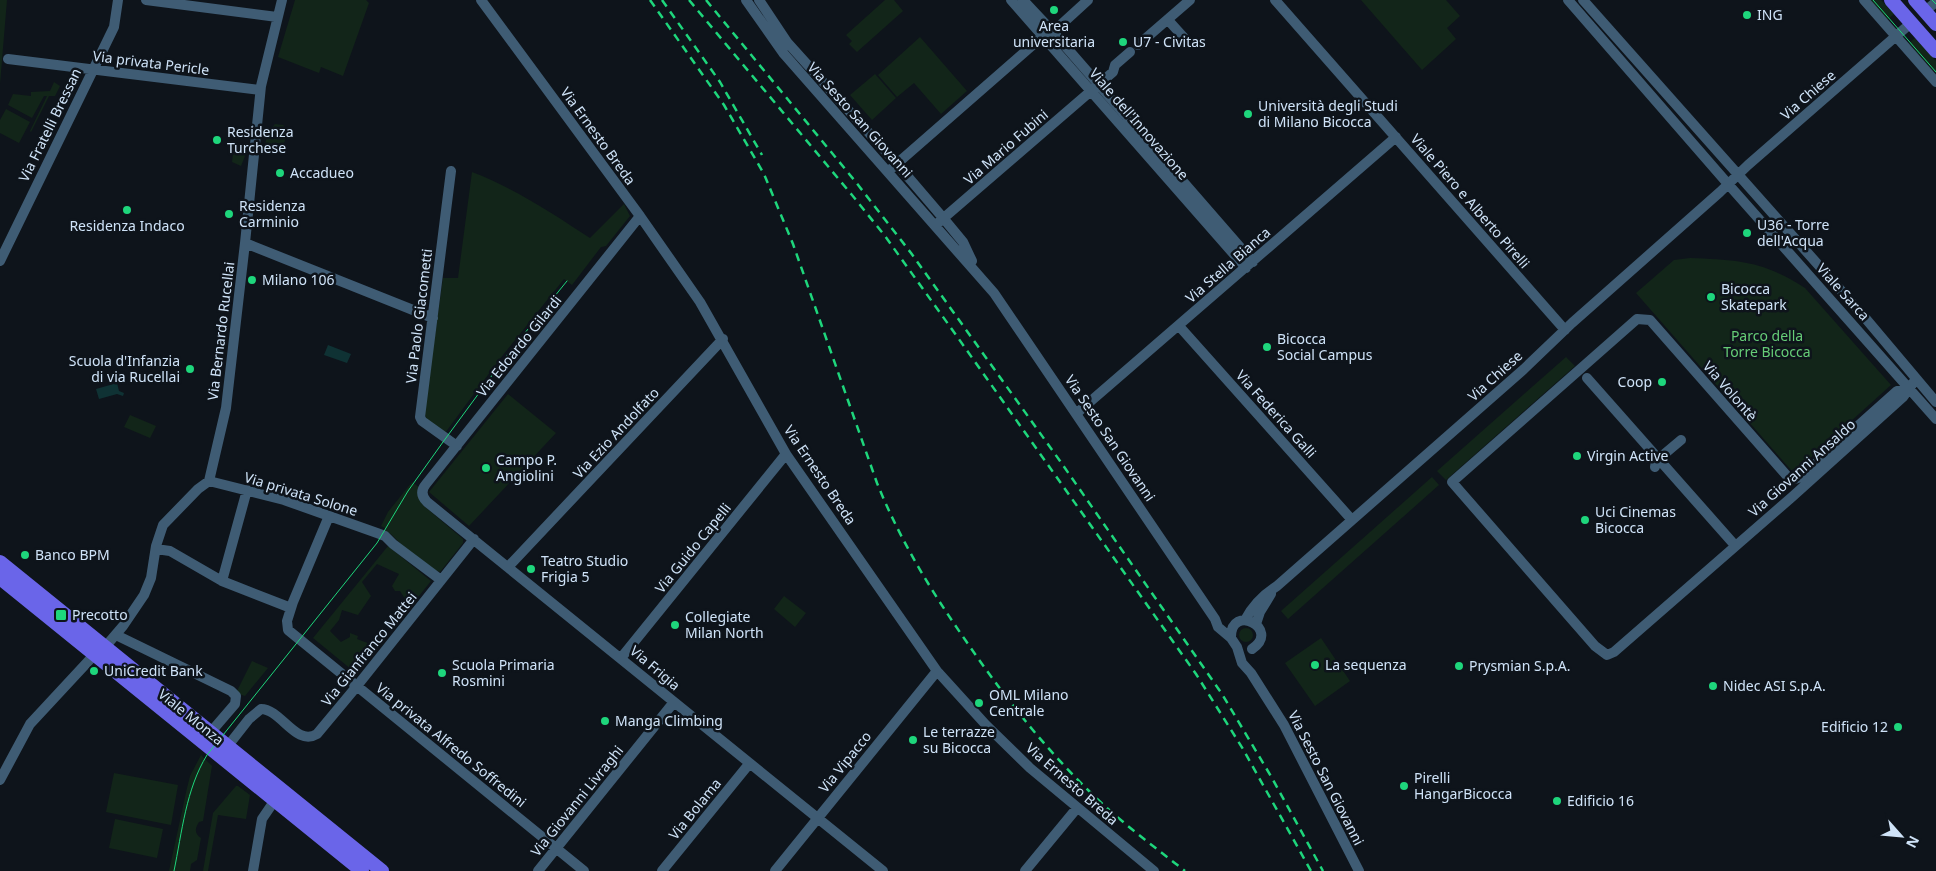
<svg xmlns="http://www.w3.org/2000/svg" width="1936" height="871" font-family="'Noto Sans',sans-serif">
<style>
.green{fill:#122519}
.water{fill:#0f3234}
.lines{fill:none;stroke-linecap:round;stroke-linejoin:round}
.minor{stroke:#3f5c74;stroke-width:10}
.major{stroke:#6a65e9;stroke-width:14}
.tram{stroke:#1ed67c;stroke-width:1}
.rail{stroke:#1ed67c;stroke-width:2.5;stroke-dasharray:8 6;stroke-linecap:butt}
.poi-dot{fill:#1ed67c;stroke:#0e141b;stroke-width:2}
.labels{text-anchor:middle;stroke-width:5;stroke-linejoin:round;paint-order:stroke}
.poi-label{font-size:14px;fill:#cfe3f8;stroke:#0e141b;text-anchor:start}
.street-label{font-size:14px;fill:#cfe3f8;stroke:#0e141b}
.park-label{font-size:14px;fill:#66cd77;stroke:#0e141b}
</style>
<rect width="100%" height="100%" fill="#0e141b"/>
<path class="green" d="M0,0H7L0,84Z
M295,0H366L369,3L343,76L321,67L319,73L278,57Z
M885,0H894L903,11L857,52L849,44L852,41L846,35Z
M1361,0H1446L1460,16L1447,28L1456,39L1422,70Z
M1869,0H1881L1894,14L1887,20Z
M920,37L967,91L941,114L914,83L897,97L878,75Z
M1915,38L1936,61V74L1909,43Z
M875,74L896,98L872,120L850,95Z
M54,82L60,86L55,96H49L31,132L30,131L47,96H44L32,118L8,105L13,94L31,96V92L50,91Z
M6,109L30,122L19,143L0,133V120Z
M275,124L283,125L286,128C287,140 283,153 269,152L265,147L267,133Z
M234,145L247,151L241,166L232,162Z
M472,172C514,188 552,213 590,238L624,204L630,216L606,246L601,247L572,285L564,279L499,360L445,433L428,422L424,413L443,278H458Z
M1690,258C1739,260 1763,261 1805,288L1891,385L1798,469L1791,470L1636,293L1674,260Z
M1566,357L1575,366L1446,480L1437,471Z
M508,394L556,433L469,526L429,492Z
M130,415L156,426L150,438L124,427Z
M1432,477L1439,485L1288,619L1281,611Z
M412,482L420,488L421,502L424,506L463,539V543L440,572L423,566L391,534L385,531V528L381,526L388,512Z
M388,546L431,581L403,616L398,609L407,602L400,591H395L392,586L399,574L377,564L362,582L371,596L358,615L342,610L339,620L330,631L341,642L350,637V633L358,636L357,639L373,645L376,634L385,640L357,674L313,638Z
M784,596L806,613L795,627L774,609Z
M1239 635a7 7 0 1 1 14 0a7 7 0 1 1-14 0Z
M1321,638L1350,681L1315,706L1285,663Z
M252,661L268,668L245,696L236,693Z
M201,755L212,766L203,821L199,822C195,828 194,834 201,838L197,860L191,864L190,871H169L187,788L190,776Z
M114,773L178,785L171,825L106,812Z
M236,786H238L250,795L246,819L218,815L208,871H203L213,813Z
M115,819L163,829L157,858L109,848Z"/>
<path class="water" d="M328,345L351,354L347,363L324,355Z
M117,383L119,391L124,393L123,396L117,394L99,399L96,389Z"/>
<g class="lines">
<path class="minor" d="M146,0L277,17
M481,0L640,216L700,302L786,454L937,671L986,725L1030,768L1154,871
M746,0L784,54L994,293L1215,619L1218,627L1231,638L1237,647L1242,663L1251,673L1284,725L1359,871
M759,0L787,42L897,164L944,219L963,242L972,261
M1011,0L1246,268
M1023,0L1053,32L1253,262
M1275,0L1565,330
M1568,0L1728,184L1936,419
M1583,0L1861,313L1936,402
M1864,0L1936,82
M1925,11L1936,2
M1168,20L1187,41
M1138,45L1190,0
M8,59L260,90
M892,168L1043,36L1053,32L1088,0
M451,171L420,417L422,421L457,446
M640,216L426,484C421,490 421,496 427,502L883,871
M939,222L1113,72L1115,65L1130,52
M245,243L433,318
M0,261L114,27L118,0
M1179,326L1352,520
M1587,378L1732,542
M1908,388L1897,391L1803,475C1798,479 1794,480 1788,477L1650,320L1637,319L1452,482L1595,646L1607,655L1614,652L1792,497L1903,397L1916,379
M1077,413L1396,137
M1655,467L1656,461L1681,440
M209,481L284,500L377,533L385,536L393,544L441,580
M247,490L222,581L291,608
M329,516L293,602L287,621L288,630L584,871
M156,549L170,551L222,581
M508,567L723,339
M1245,620C1253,605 1263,595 1277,586L1524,369L1572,323L1720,192L1748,165L1911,23
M1256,624L1260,612L1271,594
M116,635L231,691L236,696L235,704L210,733
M1231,638C1230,602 1282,629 1252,649
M105,647L123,626L144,595L151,578L156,546L163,525L198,489L209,481L226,408L245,243L261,86L282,0
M621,658L786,454
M227,747L249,719L261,709C281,709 296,747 317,734L357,686L474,539
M0,780L30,724L95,654
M253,871L262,819L275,800
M538,871L674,702
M662,871L749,764
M775,871L937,671
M1025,871L1077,808"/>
<path class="major" d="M1891,0L1936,51
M1915,0L1936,24
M0,562L382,871
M0,578L362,871"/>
<path class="tram" d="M1873,0L1936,72
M1932,0L1936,4
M174,871C182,832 186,789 207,755L377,543L408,491L443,442L507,355L567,281"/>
<path class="rail" d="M650,0L724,105L764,174L793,244L877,483C900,540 931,591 966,641C1003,695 1042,745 1089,791C1118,820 1152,845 1185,871
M662,0L720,82L762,155
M689,0L852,195L885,236L956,335L1196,674L1243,749L1311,871
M706,0L855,181L911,253L1060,461L1222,694L1272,778L1323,871"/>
</g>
<g class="poi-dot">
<circle cx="1054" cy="10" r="5"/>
<circle cx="1747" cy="15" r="5"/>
<circle cx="1123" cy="42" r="5"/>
<circle cx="1248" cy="114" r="5"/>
<circle cx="217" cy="140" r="5"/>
<circle cx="280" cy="173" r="5"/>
<circle cx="127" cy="210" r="5"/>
<circle cx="229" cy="214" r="5"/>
<circle cx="1747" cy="233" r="5"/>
<circle cx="252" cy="280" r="5"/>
<circle cx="1711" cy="297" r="5"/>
<circle cx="1267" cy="347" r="5"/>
<circle cx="190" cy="369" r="5"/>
<circle cx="1662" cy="382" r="5"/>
<circle cx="1577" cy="456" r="5"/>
<circle cx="486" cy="468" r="5"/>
<circle cx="1585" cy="520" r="5"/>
<circle cx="25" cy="555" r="5"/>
<circle cx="531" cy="569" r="5"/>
<rect x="55" y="609" width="12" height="12" rx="2.5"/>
<circle cx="675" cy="625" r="5"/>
<circle cx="1315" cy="665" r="5"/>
<circle cx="1459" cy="666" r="5"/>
<circle cx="94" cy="671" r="5"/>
<circle cx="442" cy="673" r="5"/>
<circle cx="1713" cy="686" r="5"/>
<circle cx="979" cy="703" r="5"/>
<circle cx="605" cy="721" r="5"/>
<circle cx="1898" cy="727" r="5"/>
<circle cx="913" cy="740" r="5"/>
<circle cx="1404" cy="786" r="5"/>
<circle cx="1557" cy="801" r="5"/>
</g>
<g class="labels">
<g class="poi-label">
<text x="1757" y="20">ING</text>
<text x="1054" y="31" text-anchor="middle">Area<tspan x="1054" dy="16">universitaria</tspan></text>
<text x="1133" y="47">U7 - Civitas</text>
<text x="1258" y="111">Università degli Studi<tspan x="1258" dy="16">di Milano Bicocca</tspan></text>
<text x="227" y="137">Residenza<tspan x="227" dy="16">Turchese</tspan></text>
<text x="290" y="178">Accadueo</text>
<text x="239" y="211">Residenza<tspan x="239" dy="16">Carminio</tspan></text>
<text x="1757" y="230">U36 - Torre<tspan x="1757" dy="16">dell'Acqua</tspan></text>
<text x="127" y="231" text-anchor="middle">Residenza Indaco</text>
<text x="262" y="285">Milano 106</text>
<text x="1721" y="294">Bicocca<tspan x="1721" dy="16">Skatepark</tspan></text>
<text x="1277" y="344">Bicocca<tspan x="1277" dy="16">Social Campus</tspan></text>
<text x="180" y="366" text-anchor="end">Scuola d'Infanzia<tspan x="180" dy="16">di via Rucellai</tspan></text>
<text x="1652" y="387" text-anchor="end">Coop</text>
<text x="1587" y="461">Virgin Active</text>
<text x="496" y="465">Campo P.<tspan x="496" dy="16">Angiolini</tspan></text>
<text x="1595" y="517">Uci Cinemas<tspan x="1595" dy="16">Bicocca</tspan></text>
<text x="35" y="560">Banco BPM</text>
<text x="541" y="566">Teatro Studio<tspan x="541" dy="16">Frigia 5</tspan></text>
<text x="72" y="620">Precotto</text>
<text x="685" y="622">Collegiate<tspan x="685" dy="16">Milan North</tspan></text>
<text x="452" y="670">Scuola Primaria<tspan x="452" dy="16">Rosmini</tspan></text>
<text x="1325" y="670">La sequenza</text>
<text x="1469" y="671">Prysmian S.p.A.</text>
<text x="104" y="676">UniCredit Bank</text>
<text x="1723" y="691">Nidec ASI S.p.A.</text>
<text x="989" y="700">OML Milano<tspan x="989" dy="16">Centrale</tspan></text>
<text x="615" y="726">Manga Climbing</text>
<text x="1888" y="732" text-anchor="end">Edificio 12</text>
<text x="923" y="737">Le terrazze<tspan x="923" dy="16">su Bicocca</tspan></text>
<text x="1414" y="783">Pirelli<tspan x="1414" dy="16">HangarBicocca</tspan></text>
<text x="1567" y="806">Edificio 16</text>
</g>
<g class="street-label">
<text transform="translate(151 63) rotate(7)" y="5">Via privata Pericle</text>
<text transform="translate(1808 95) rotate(-41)" y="5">Via Chiese</text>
<text transform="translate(860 120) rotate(48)" y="5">Via Sesto San Giovanni</text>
<text transform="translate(1139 124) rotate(49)" y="5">Viale dell'Innovazione</text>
<text transform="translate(50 125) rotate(-64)" y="5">Via Fratelli Bressan</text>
<text transform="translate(598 136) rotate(54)" y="5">Via Ernesto Breda</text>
<text transform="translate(1006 147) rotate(-41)" y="5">Via Mario Fubini</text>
<text transform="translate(1470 201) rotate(49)" y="5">Viale Piero e Alberto Pirelli</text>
<text transform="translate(1228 265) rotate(-41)" y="5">Via Stella Bianca</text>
<text transform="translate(1843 292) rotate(48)" y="5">Viale Sarca</text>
<text transform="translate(419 316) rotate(-83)" y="5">Via Paolo Giacometti</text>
<text transform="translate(221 331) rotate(-83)" y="5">Via Bernardo Rucellai</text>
<text transform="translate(519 346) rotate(-51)" y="5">Via Edoardo Gilardi</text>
<text transform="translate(1495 376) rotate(-42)" y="5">Via Chiese</text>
<text transform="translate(1730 391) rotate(49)" y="5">Via Volontè</text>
<text transform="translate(1276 414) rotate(48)" y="5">Via Federica Galli</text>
<text transform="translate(616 433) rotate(-47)" y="5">Via Ezio Andolfato</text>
<text transform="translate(1110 438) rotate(56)" y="5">Via Sesto San Giovanni</text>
<text transform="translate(1802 468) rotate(-42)" y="5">Via Giovanni Ansaldo</text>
<text transform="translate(820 475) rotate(56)" y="5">Via Ernesto Breda</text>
<text transform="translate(301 494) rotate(17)" y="5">Via privata Solone</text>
<text transform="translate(693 548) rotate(-51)" y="5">Via Guido Capelli</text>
<text transform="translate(369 649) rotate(-51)" y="5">Via Gianfranco Mattei</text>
<text transform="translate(655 668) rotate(40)" y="5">Via Frigia</text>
<text transform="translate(191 717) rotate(39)" y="5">Viale Monza</text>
<text transform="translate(451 745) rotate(39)" y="5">Via privata Alfredo Soffredini</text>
<text transform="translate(845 762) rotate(-51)" y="5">Via Vipacco</text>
<text transform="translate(1326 778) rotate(63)" y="5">Via Sesto San Giovanni</text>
<text transform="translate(1072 784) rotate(41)" y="5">Via Ernesto Breda</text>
<text transform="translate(577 801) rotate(-51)" y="5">Via Giovanni Livraghi</text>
<text transform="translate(695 809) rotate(-51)" y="5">Via Bolama</text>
</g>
<g class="park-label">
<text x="1767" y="341">Parco della<tspan x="1767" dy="16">Torre Bicocca</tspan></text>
</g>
</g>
<g transform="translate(1901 836) rotate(117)" stroke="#0e141b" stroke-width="4" paint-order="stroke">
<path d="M0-4L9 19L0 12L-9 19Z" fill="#cfe3f8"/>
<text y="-8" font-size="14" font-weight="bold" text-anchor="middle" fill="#cfe3f8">N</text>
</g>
</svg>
